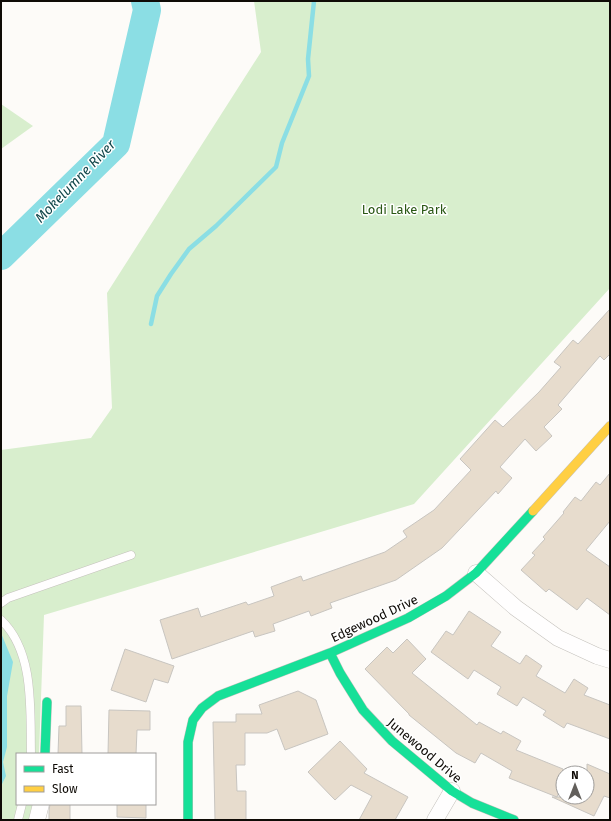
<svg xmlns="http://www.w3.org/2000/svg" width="611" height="821" font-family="'Fira Sans',sans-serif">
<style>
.green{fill:#d8eecd}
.water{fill:#8bdee4}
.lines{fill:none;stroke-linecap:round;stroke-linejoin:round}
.stream{stroke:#8bdee4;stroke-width:4.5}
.river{stroke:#8bdee4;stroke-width:28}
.building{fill:#e7dccd;stroke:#c8c5c0}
.lane-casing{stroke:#c4c1bc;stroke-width:9}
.street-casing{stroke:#c4c1bc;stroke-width:17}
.fast-casing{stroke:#c4c1bc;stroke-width:10}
.slow-casing{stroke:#c4c1bc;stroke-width:10}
.lane{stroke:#fffefe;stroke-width:8}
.street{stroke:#fffefe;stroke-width:16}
.fast{stroke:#16e098;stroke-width:9}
.slow{stroke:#ffcf43;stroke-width:9}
.labels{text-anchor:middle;stroke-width:3;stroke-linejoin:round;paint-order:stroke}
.park-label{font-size:13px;fill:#295713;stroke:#fff}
.street-label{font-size:13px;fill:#0f0b06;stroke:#fff}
.water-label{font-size:14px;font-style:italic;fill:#12484c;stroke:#fff}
</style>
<rect width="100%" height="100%" fill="#fdfbf8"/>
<path class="green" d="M254,1H610V288L414,504L44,615L39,754H17V804H33L30,820H1V450L91,438L112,408L107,293L261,52Z
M1,104L33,126L1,149Z"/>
<path class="water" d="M1,633L13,662L7,696V747L3,762L6,776L1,786Z"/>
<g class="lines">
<path class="stream" d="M151,324L157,296L171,274L189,249L216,226L276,167L282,143L309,76L308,59L314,1"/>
<path class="river" d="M1,256L116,144L147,10L145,1"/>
</g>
<path class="building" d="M610,309V354L604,360L600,356L558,405L562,409L544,427L552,436L536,451L525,439L500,467L512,478L498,494L496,491L442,548L396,580L330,603L332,608L311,616L309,611L273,624L275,631L255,637L253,631L172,659L160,620L198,608L201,617L246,602L248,605L274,596L271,587L301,576L303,581L385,552L407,537L403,531L434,510L471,470L460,459L495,420L503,427L539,392L561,367L554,362L573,340L578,344Z
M610,473V521L586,550L610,567V615L587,598L577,610L549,589L546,592L521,570L535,555L532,553L545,539L543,537L564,513L563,512L575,497L581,501L596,482L600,485Z
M469,611L501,632L491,646L520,664L526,655L542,666L536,676L565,693L574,679L588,688L584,695L610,705V739L567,723L564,728L543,715L546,711L523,697L517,706L497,694L501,687L474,670L468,679L431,652L446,631L453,635Z
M407,639L426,659L412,673L477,725L479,722L501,734L503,731L521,741L516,750L563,769V782L557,797H587V764L610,774V798L604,796L594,816L552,797H557L509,778L512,771L481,753L475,763L456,753L409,715V714L365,669L387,647L393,653Z
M125,649L174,666L168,683L154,679L146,702L111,690Z
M298,691L316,700L328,734L285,750L277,729L267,733H245V765H236L237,791H246V820H215L213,722H236V714H262L259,705Z
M66,706H81L82,754H58L59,726H66Z
M109,710L150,711V730H137L136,754H108Z
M340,741L367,769L364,773L408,797L395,820H359L372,796L351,785L335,800L308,772Z
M50,804H70V820H49V811Z
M117,804H146V818L117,817Z"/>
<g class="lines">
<g class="lane-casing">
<path id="lane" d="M1,603L8,598L131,555
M1,620C35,652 30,711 31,754
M18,820L22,804"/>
</g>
<g class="street-casing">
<path id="street" d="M476,573L516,608L558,638L597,656L610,660
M37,820L41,804
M435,820L452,791"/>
</g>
<g class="fast-casing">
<path id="fast" d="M330,653L340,673L363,710L392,741L452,791L472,803L514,820
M45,754L47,702
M188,820V742L193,720L202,708L218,696L330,653L408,618L446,596L476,573L533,511"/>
</g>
<g class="slow-casing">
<path id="slow" d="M533,511L610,426"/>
</g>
<use href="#lane" class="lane"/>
<use href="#street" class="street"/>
<use href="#fast" class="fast"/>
<use href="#slow" class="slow"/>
</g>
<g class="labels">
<g class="park-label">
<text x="404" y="214">Lodi Lake Park</text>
</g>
<g class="street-label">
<text transform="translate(374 618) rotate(-25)" y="5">Edgewood Drive</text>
<text transform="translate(425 750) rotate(40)" y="5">Junewood Drive</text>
</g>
<g class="water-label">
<text transform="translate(75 181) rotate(-46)" y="5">Mokelumne River</text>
</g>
</g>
<rect width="611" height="821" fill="none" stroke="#0f0b06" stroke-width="4"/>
<rect x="16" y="753" width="140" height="52" fill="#ffffff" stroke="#9f9d9b"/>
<rect x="24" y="766" width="20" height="6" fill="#16e098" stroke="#9f9d9b"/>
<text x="52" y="773" font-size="12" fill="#0f0b06">Fast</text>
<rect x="24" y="786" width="20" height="6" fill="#ffcf43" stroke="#9f9d9b"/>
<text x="52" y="793" font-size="12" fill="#0f0b06">Slow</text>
<g transform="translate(575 785)"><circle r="19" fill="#ffffff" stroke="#9f9d9b"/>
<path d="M0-3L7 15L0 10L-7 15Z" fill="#625f5b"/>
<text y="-6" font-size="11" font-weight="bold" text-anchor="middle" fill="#0f0b06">N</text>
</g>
</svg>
